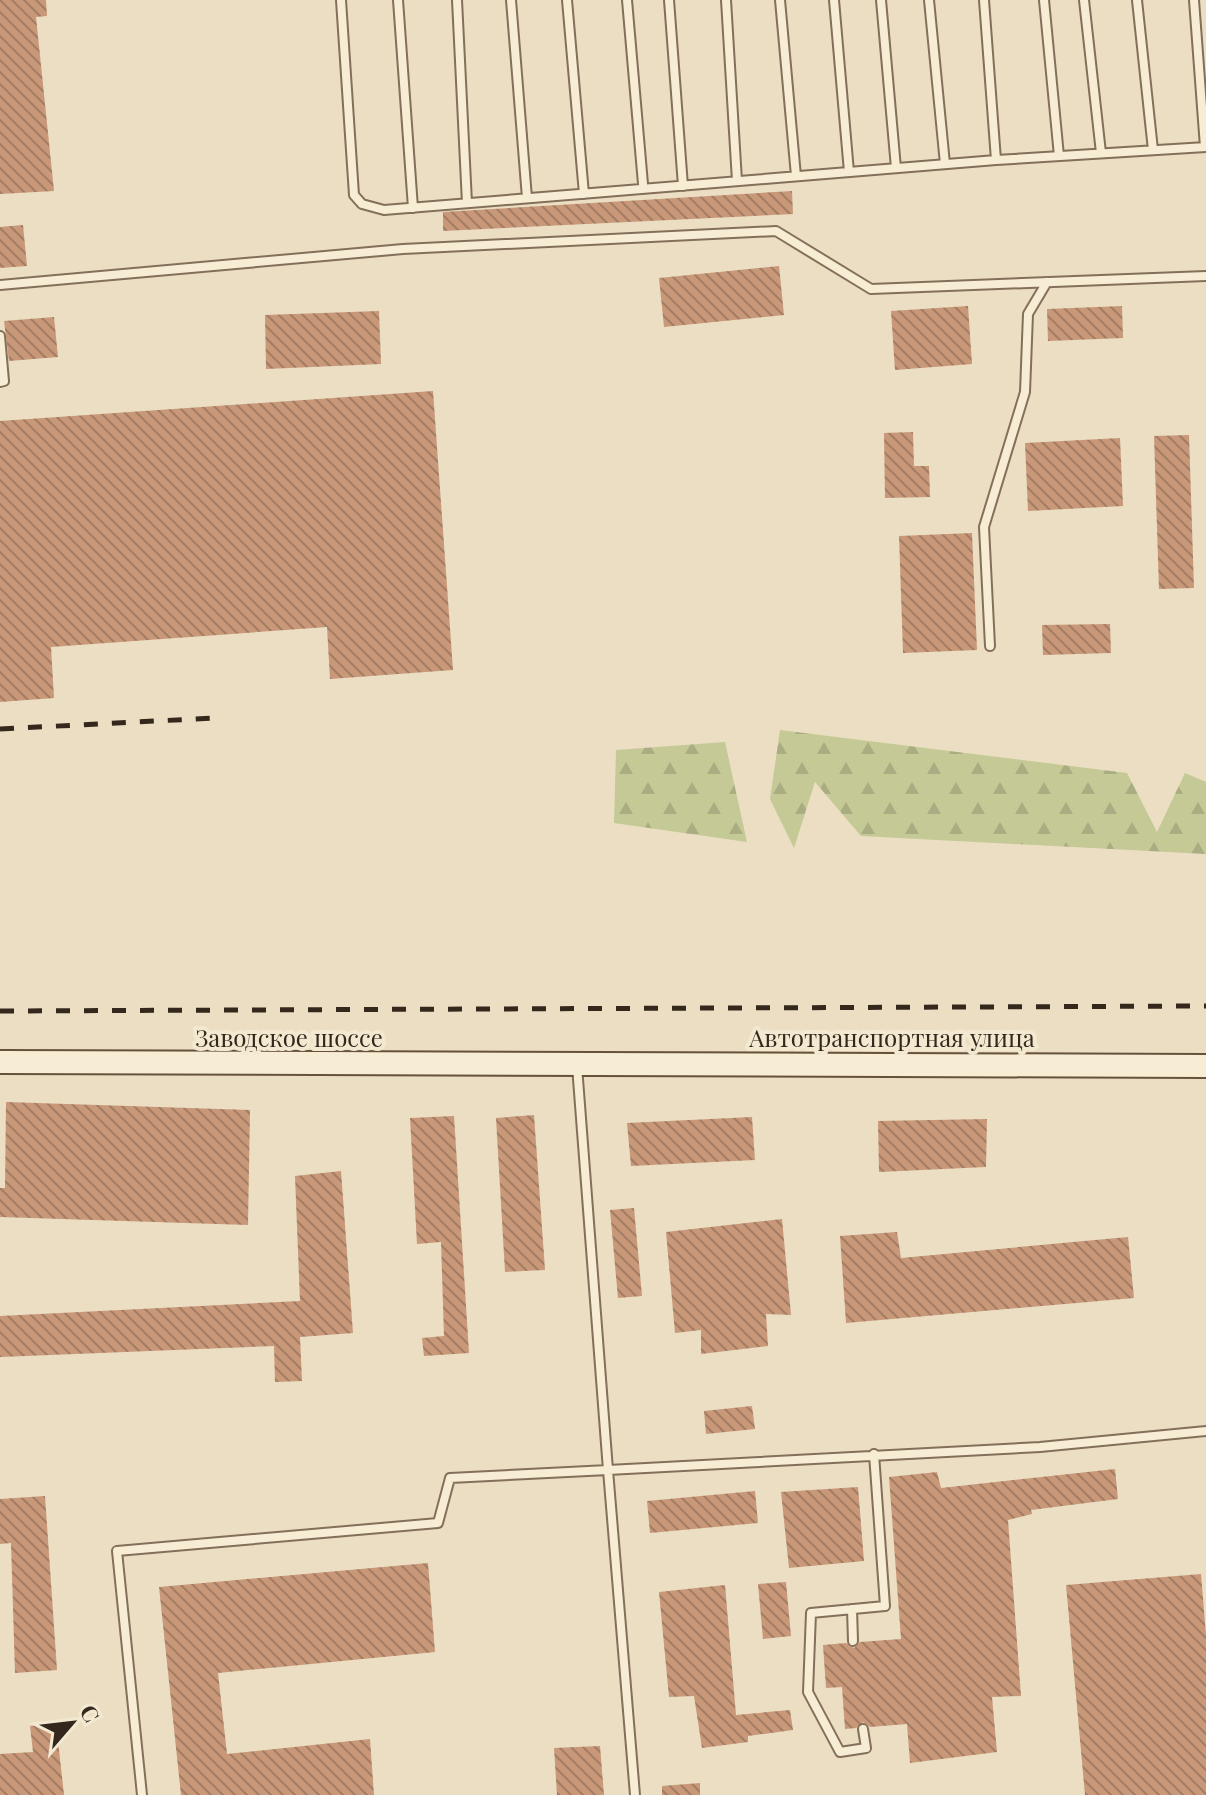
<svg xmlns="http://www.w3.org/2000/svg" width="1206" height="1795" font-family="'Playfair Display',serif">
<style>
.forest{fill:url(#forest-firs)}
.building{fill:url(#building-back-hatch)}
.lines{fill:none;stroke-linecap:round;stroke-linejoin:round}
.service-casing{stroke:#846f5a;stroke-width:12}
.secondary-casing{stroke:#66513d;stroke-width:26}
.service{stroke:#f7ecd4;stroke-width:8}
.secondary{stroke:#f7ecd4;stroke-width:22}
.rail{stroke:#34281d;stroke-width:5;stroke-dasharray:14 14;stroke-linecap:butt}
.labels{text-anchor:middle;stroke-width:8;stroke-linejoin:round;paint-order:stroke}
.street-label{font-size:24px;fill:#34281d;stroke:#f3e9d1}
</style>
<defs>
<pattern id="forest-firs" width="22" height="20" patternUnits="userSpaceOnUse" patternTransform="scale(2)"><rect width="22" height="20" fill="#c4c996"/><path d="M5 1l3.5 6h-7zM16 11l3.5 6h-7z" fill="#a9ad81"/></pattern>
<pattern id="building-back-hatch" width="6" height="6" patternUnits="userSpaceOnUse" patternTransform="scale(2)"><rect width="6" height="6" fill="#c89879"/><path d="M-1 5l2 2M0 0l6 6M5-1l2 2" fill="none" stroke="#a37c63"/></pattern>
</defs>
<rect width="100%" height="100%" fill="#ebdec2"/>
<path class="forest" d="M780,730L1127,773L1157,832L1185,773L1206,782V854L861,836L815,782L794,848L770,799Z
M725,742L747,842L614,823L616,750Z"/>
<path class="building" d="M0,0H46L47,16L36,17L54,191L0,194Z
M792,191L793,214L443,231V212Z
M23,225L27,266L0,268V227Z
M779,266L784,315L664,327L659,278Z
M968,306L972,364L895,370L891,311Z
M1122,306L1123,338L1048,341L1047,309Z
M379,311L381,364L266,369L265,315Z
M54,317L58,357L9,361L4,321Z
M433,391L453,670L330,679L327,627L51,647L54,698L0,702V421Z
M913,432L914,466H929L930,497L885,498L884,433Z
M1189,435L1194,588L1159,589L1154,436Z
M1120,438L1123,506L1028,511L1025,443Z
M972,533L977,650L903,653L899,536Z
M1110,624L1111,653L1043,655L1042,625Z
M6,1102L250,1110L248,1225L0,1217V1188H5Z
M534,1115L545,1270L505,1272L496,1118Z
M454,1116L469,1353L424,1356L422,1338L444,1336L441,1242L417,1244L410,1118Z
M752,1117L755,1160L631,1166L627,1123Z
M987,1119L986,1167L879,1172L878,1121Z
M341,1171L353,1333L300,1337L302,1381L275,1382L274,1346L0,1357V1316L300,1301L295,1176Z
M634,1208L642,1296L618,1298L610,1210Z
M782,1219L791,1315L766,1314L768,1346L701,1354V1330L675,1333L666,1232Z
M897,1232L901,1258L1128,1237L1134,1298L846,1323L840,1236Z
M752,1406L755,1429L706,1434L704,1411Z
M1115,1469L1118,1499L1031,1510L1032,1514L1008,1520L1021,1696L992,1697L997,1752L910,1763L907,1724L870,1727L863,1722L856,1728L845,1729L842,1687L826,1688L823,1645L846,1643L854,1648L860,1642L901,1639L889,1477L937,1472L941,1488Z
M858,1487L864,1561L789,1568L781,1492Z
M755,1491L758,1523L650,1533L647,1501Z
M45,1496L57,1670L15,1673L11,1543L0,1544V1499Z
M428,1563L435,1652L218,1673L227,1754L370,1739L374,1795H181L159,1587Z
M1201,1574L1206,1635V1795H1085L1066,1585Z
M786,1582L791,1636L763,1639L758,1584Z
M725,1585L736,1715L790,1710L793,1730L748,1736V1742L702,1748L694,1696L669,1697L659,1592Z
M56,1723L64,1795H0V1754L33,1752L30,1726Z
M600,1746L604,1795H557L554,1748Z
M700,1783V1795H662V1786Z"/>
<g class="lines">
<g class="service-casing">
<path id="service" d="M341,0L354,195L362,204L384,210L996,160
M398,0L413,208
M457,0L467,203
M511,0L527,198
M567,0L584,194
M627,0L643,184
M669,0L683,186
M726,0L737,181
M780,0L796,176
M834,0L849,172
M881,0L896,168
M929,0L945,164
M984,0L996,160L1206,147
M1044,0L1059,156
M1084,0L1101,153
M1137,0L1153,150
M1194,0L1205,147
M0,285L403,249L776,231L871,289L1206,276
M0,336L4,381L0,382
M990,646L984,527L1025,392L1028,314L1047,282
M577,1066L608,1470L1040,1447L1206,1431
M852,1609L853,1641
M863,1729L866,1748L840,1752L808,1692L811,1613L885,1606L874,1454
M142,1795L117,1551L438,1523L450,1478L608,1470L635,1795"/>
</g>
<g class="secondary-casing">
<path id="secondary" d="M0,1062L1206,1066"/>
</g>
<use href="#service" class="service"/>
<use href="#secondary" class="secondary"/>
<path class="rail" d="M0,729L214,718
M0,1011L1206,1006"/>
</g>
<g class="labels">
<g class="street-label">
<text x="289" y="1047">Заводское шоссе</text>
<text x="892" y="1047">Автотранспортная улица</text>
</g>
</g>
<g transform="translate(72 1723) rotate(62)" stroke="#f3e9d1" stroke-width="6" paint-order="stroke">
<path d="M0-6L14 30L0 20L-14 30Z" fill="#34281d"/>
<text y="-12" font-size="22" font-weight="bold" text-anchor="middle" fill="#34281d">С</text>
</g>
</svg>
